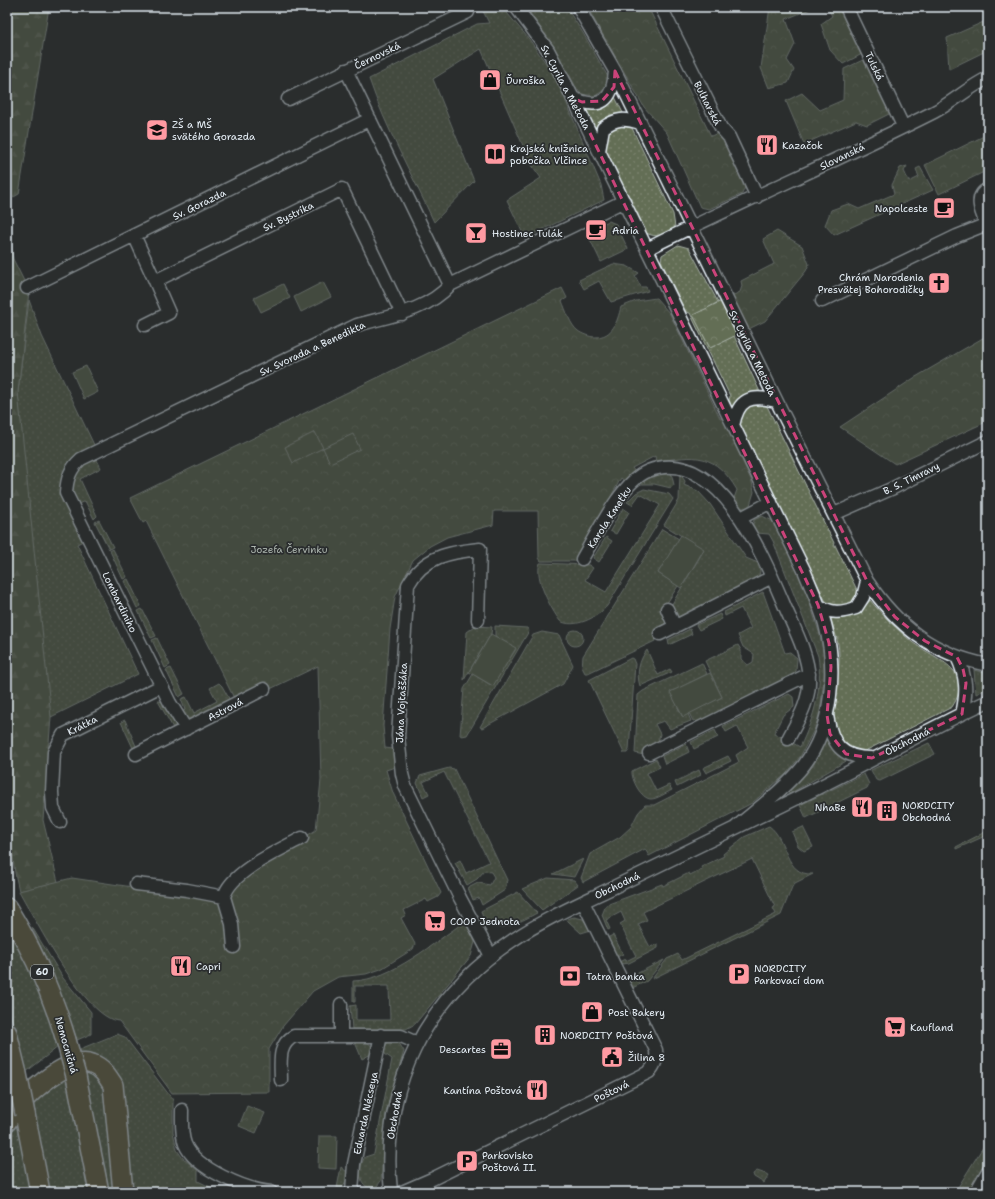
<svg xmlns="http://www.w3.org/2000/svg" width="995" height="1199" font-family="'Shantell Sans',sans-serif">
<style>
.grass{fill:url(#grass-dots);stroke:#a6b0a6}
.forest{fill:url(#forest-firs);stroke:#a6b0a6}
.park{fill:url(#park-crowns);stroke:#a6b0a6}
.pitch{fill:#646e55;stroke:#a6b0a6}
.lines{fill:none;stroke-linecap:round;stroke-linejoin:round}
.street-casing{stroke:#e8f1f8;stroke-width:15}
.primary-casing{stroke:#e8f1f8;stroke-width:22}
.street{stroke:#2a2d2e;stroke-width:12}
.primary{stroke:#726c4b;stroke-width:19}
.primary-bridge-casing{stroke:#e8f1f8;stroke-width:22;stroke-linecap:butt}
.primary-bridge{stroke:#726c4b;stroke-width:19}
.marked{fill:none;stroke:#ca437a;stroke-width:3;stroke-dasharray:8 5;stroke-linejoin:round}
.labels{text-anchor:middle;stroke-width:3.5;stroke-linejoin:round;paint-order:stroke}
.shield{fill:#2a2d2e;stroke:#afb6bb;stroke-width:1}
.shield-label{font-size:9px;font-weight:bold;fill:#e8f1f8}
.street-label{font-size:10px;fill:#e8f1f8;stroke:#2a2d2e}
.poi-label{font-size:10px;fill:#e8f1f8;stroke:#2a2d2e;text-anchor:start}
.park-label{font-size:10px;fill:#adb6af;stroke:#2a2d2e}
</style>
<defs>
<pattern id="grass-dots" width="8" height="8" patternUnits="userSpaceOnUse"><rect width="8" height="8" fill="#646e55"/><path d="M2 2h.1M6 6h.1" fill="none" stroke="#7a836e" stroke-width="1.8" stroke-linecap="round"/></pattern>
<pattern id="forest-firs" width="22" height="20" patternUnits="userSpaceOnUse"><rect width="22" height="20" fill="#646e55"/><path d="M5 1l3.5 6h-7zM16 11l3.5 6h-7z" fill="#7a836e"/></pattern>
<pattern id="park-crowns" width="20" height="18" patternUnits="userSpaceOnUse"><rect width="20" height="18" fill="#646e55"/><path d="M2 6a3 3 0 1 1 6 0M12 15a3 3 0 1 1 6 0" fill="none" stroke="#7a836e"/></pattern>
</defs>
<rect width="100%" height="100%" fill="#2a2d2e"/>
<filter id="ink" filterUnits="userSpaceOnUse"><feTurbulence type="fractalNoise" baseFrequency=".025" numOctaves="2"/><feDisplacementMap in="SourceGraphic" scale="8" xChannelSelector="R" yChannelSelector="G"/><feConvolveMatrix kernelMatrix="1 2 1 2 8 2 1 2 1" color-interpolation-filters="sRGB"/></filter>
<g filter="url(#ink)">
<path class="grass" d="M481,7H502L529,39L556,78L601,185L604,200L525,238L507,200L541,178L531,164L481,49L433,79L474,181L434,222C412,174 386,129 369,79L477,24L489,23Z
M526,7H566L583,33L608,77L609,83L606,89L595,96L581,94L577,89L555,49Z
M615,97L623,113L610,115L595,129L586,109C598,110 607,107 615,97Z
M618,126L632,128L673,214L675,227C669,237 656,238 646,233L604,147L609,131Z
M609,221L616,224L628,249L601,262L586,231Z
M678,245L689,248L718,302L694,316L710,348L734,336L760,392L745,394L732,408L729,401L730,396L690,313L686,312L661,261L662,255Z
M613,264L627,266L639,273L635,276L641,287H646L648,291L611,302L599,281L584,289L579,280Z
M29,300L42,336L95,447L64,479L85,540L77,544L138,674L51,717L44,688L18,392Z
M757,403L766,404L859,594C850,608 841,609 826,602L739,422C743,412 746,406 757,403Z
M94,458L97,460L101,468L80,479L97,516L94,519L85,501L76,505C69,483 72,469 94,458Z
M671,472L674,485L671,488L654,484H639L656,474Z
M680,474L685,481L684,485L698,491L710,504L746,558L758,563L760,571L758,580L685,618L684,615L674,620L669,609L704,550L664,525L679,500Z
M644,489L669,494L673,499L607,606C597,618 574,629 560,621C551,609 534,578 540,563L589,565L593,568L585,580L606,592L660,505L640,494L632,505L627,502L636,493Z
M623,508L629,512L616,534L610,531Z
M762,516L773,521L777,528L806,591L820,635L824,657V678L820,712L815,728L800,757L786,774L752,803L649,856L645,849L583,882L581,878L590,854L620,837L631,827L638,813L645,805H654L739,762L736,755L748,747L737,726L726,732L723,726L789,694L793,697L794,707L783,715L774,733L800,747C814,718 823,687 818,656L773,541L769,534L756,533L752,527L754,520Z
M99,520L113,547L109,549L95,522Z
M662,529L679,539L658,573L678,586L663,609L669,623L653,633L655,641L588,673H585L582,667L583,656Z
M606,537L612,541L599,562L593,558Z
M113,549L127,577L123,579L110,551Z
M128,579L141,606L137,608L124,581Z
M763,592L785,653L790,652L797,658L796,671L791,677L697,724L695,720L693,721L689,713L722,697L705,661L738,645L741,650V659L748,665L753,662L754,654L743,647L738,635L751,628L741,608L725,616L724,612Z
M870,600C883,616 897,629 912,642C934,659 977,669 952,707L861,753C817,743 841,685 839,654C839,642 834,629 830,618C849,620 859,615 870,600Z
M142,609L156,636L151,638L138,611Z
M720,614L722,619L699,630L696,625Z
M475,626L492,627L491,634L464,680L467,632Z
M495,626L527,628L529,631L467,735L462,736L460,735L464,689L473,674L492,686L516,649L495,636Z
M690,629L692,634L669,645L668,640Z
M567 638a8 8 0 1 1 16 0a8 8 0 1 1-16 0Z
M542,632L559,635L573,665L563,684L482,728L480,727L533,635Z
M157,638L170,665L165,668L152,640Z
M647,650L658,675L670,669L672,672L640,686C636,674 639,660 647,650Z
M631,658L633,659L635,664L629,750L627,753H624L589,680Z
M702,663L707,674L671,692L682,716L688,714L691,721L670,729L664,721L655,724L660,734L658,742L648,756L635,753L638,695L643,691Z
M171,668L184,694L179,697L166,670Z
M974,670L988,674V688L976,694Z
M219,683L222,686L231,702L195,720L187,721L180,713L185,710L181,699L186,697L194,713L217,701L210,688Z
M158,701L165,702L177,725L176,728H173Z
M125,720L136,746L133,748L121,722Z
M715,730L718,737L694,749L691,742Z
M827,737L841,756L848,760L789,794L788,792L813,766Z
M929,743L935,754L880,781L876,780L871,770Z
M686,744L689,752L665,764L662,756Z
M728,756L731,761L706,773L703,768Z
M656,759L660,767L647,773L656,791L669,785L672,790C666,793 657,799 651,799C641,799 631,779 632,771Z
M449,768L454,769L507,880L505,890L482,905L479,898L473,900L468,888L478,883L490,885L494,877L491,872L484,871L477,879L467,885L455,863L460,860L466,873L489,862L444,772L423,782L429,794L423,797L417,783L420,776Z
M699,770L701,775L677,787L675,782Z
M864,774L869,784L867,788L806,818L800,805Z
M769,826C788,839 784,876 813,874L795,883L792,887L781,915L652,979L667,959L678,954L682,960L776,914L773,908L775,907L752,859L643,912L647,920L638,924L650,947L658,944V948L629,963L623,964L619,962L625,959L626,961L636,956L620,924L625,921L621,912L606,920L610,929L608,930L602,915L606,905L662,884L663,886L689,873L690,875L702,869L701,867L724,856L723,854L744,837Z
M803,827L813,847L804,851L798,846L792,832Z
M987,831L988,837L985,836L956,849V847Z
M583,859L574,877L553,874Z
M548,878L574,880L578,885L542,910L522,889Z
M518,892L537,913C525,919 498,935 486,923C484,920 482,915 481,911Z
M574,917L583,919L591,930L581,933L568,921L567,919Z
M466,921L475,942L471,956L415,1024L406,1029H352L350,1006L356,1005V1020H390L389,986H355V1002H353V981C392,980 434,942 466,921Z
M7,923C29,963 47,1003 58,1047L26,1072L7,1002Z
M32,927L63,978L91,1012V1034L77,1040L57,985Z
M613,935L623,954L617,957L607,938Z
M664,960L647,981L632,988L630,982L632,976Z
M117,1034L125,1037L173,1100V1132L177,1150L182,1157L198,1171V1181L220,1192H129L119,1086L82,1057L80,1049Z
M354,1040C362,1040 369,1040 373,1049L371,1054L362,1059Z
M391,1041L399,1043L404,1051L386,1113L381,1181L377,1186L370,1188C357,1184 359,1166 365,1157L374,1154L392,1059L385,1054C383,1048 385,1044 391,1041Z
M85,1069L105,1083L117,1192H108Z
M68,1074L93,1192H48L33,1101Z
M15,1120L29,1183V1192H12L7,1167V1138Z
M988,1139V1156L969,1192H955Z
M341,1167L347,1172V1179L342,1188H337Z
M757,1171L769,1175L764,1183L754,1177L753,1174Z"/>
<path class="forest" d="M7,7H49L19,194L7,201Z
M7,218L13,259L29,291L18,392L51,717L43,820L58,882L19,891L15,873L7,816Z"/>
<path class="park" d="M587,7H648L711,136L720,132L746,185L742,194L709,209L700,207L667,133L644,107Z
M770,7H815L786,19L795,44L787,60L794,70L788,83L769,88L761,68Z
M827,7H842L864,53L843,64L830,50L821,24L832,16Z
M988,20V50L949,69L947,38Z
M867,58L893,112L867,125L856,121L804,144L786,101L802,93L820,110L843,100L844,69Z
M988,134V170L939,194L925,165Z
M907,166L904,171L909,182L919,177L916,169L920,167L933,190L834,235L825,225L831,210L848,204L859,209L894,194L892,185L900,168Z
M777,231L802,246L809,264L806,271L765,321L710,348L693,315L740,292L742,286L741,281L774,264L763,239Z
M562,288L567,298L562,301C566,310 570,325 578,331C582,334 590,337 595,337C613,337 617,322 621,307L636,301L656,298L670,314L720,418H723L752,482L754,492L750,505L745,508H739L733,501L737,490C715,453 696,454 656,462L655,456L632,468L635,472L626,482L621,478L576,561H541L539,558L538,511H494L493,525L447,537L430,546L413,560L395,597L390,629L383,726L385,748L393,749L395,767L386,770L393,793L441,893L438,897L428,902L426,899L404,910L406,915L401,918L415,944L413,949L381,969L366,974L338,977L313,991L283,1026L269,1049V1092L172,1093L119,1021C86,1020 35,919 19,891L72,878L220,900L255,868L316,830L321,780L318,666L266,691L235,700L146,521L143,523L130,498Z
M988,335V421L895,464L840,427L914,378Z
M247,1106L265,1113L256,1133L239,1126Z"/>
<path class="pitch" d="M323,282L331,297L301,312L294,297Z
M283,284L290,298L261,312L254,298Z
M86,366L98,392L84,399L72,372Z
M315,432L323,448L353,434L360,449L330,463L323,448L293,463L285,447Z
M681,535L704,549L681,588L658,573Z
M491,634L516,648L493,686L469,672Z
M710,673L722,697L683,717L670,692Z
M319,1136H337L336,1169L318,1168Z"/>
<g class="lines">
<g class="street-casing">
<path id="street" d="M516,7L548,50L573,98L804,570C811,588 820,605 825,624C837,669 833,726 804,765C787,787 756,810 735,828
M578,7L615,71L782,412L867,581C898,627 933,654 988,665
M661,7L721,128L729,137L757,197
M846,7L903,126
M346,70L450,285
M573,98C601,111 613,100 615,71
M288,99L468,12
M599,151L603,128C616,118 625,118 640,123
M988,189C972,197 983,216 988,228
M134,235L155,281L342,189L402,314
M647,249C742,201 839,160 934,112C953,102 969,87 988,78
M27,288L370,119
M822,301L957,236L987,224
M145,325L169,313L155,281
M733,426C738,399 750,394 776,401
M834,514L891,489L988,441
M741,518L771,502
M582,559C597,534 621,482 648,471C718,443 765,560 785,607C795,630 808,654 809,679C810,701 798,720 788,739
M818,605C831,614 841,613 856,608L863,597L867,581
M667,609L675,627
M478,620L480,549C450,552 424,556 408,585L398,736L402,774L405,786L460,898L491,956
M660,634L772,577
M957,657C967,677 967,693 962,714
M827,716C832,744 841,758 871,758
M186,729L170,703L66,493C67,478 70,469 81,459L357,325C389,316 427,311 450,285L624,201
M649,753L809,674
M136,754L264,689
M60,822L53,808L52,792L54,752L63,735L161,686
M136,884L187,890L224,897
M224,897C230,872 280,850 302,838
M224,897L232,924L234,947
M341,1035V1004
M281,1080C281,1063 277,1045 294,1036H401L417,1043
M182,1110C182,1121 181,1134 185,1144C195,1169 247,1190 271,1192
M352,1192L354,1164L381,1035
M391,1192C380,1087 425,999 513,940C544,919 581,903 616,886C663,863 710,840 758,817C836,781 910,738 988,701
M402,1192L432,1179L649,1072C655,1065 657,1060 656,1050L583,902
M976,1192L988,1171"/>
</g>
<g class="primary-casing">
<path id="primary" d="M7,908C33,950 52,993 66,1040
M7,1033L17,1074
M76,1076L99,1192
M25,1114L40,1192
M7,1121C17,1101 68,1054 92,1064C103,1068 107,1076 113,1085L123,1192"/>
</g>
<use href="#street" class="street"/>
<use href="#primary" class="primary"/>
<g class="primary-bridge-casing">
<path id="primary-bridge" d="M66,1040L76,1076
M17,1074L25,1114"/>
</g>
<use href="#primary-bridge" class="primary-bridge"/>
</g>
</g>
<path d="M0 0H995V1199H0ZM615,71L867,581L895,617L925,641L957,657L963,669L966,683L962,714L872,758L846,754L830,734L827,715L831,667L829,643L818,605L573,98L582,102L602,101L614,87Z" fill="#2a2d2e" fill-opacity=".55" fill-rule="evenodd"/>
<path class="marked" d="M615,71L867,581L895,617L925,641L957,657L963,669L966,683L962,714L872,758L846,754L830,734L827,715L831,667L829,643L818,605L573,98L582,102L602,101L614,87Z"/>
<defs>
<g id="shop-square" transform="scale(1.15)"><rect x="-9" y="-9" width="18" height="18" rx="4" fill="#ff9aa2" stroke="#2a2d2e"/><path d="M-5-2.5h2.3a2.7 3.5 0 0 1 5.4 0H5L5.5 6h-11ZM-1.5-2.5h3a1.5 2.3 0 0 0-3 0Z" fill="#111"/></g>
<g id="school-square" transform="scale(1.15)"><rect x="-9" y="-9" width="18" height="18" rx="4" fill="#ff9aa2" stroke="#2a2d2e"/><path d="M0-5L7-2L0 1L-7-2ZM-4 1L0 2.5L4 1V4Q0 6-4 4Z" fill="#111"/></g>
<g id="restaurant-square" transform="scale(1.15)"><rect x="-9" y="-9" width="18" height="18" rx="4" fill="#ff9aa2" stroke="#2a2d2e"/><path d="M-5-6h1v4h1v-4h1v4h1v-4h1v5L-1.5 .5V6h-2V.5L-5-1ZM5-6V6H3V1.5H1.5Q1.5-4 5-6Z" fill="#111"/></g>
<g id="library-square" transform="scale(1.15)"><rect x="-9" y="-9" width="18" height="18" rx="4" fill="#ff9aa2" stroke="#2a2d2e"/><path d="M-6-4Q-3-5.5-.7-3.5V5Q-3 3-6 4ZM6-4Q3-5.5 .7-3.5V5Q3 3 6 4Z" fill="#111"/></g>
<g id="cafe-square" transform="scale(1.15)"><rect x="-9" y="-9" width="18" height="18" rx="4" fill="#ff9aa2" stroke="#2a2d2e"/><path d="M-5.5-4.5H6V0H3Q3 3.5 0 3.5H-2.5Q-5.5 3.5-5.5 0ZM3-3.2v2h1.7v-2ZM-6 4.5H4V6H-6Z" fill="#111"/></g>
<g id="bar-square" transform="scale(1.15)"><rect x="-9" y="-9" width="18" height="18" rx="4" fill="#ff9aa2" stroke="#2a2d2e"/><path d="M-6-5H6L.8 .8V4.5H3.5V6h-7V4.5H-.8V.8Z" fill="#111"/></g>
<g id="church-square" transform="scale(1.15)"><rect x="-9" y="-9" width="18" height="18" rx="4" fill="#ff9aa2" stroke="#2a2d2e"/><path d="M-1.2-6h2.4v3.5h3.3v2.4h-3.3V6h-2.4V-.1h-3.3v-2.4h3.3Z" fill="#111"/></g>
<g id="building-square" transform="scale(1.15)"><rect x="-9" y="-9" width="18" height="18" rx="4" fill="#ff9aa2" stroke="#2a2d2e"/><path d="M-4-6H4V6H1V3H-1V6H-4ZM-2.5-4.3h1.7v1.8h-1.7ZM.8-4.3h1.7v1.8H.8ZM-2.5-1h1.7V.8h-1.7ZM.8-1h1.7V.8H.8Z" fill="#111"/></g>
<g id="supermarket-square" transform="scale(1.15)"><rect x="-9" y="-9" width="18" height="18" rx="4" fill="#ff9aa2" stroke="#2a2d2e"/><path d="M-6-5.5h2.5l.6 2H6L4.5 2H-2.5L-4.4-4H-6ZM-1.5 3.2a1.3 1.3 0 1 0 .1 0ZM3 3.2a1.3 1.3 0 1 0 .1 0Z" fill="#111"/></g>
<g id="parking-square" transform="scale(1.15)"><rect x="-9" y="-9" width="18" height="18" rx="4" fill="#ff9aa2" stroke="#2a2d2e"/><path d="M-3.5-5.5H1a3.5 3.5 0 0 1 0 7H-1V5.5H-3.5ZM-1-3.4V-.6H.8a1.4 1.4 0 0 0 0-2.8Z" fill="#111"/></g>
<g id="bank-square" transform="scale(1.15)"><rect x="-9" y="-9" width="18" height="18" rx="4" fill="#ff9aa2" stroke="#2a2d2e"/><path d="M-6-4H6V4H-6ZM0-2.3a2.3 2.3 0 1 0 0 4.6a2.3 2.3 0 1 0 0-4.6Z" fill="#111"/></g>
<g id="office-square" transform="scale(1.15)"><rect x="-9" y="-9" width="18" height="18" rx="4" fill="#ff9aa2" stroke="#2a2d2e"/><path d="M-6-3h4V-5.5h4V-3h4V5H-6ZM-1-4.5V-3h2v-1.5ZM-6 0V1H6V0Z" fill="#111"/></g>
<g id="civic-square" transform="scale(1.15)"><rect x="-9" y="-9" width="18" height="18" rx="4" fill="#ff9aa2" stroke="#2a2d2e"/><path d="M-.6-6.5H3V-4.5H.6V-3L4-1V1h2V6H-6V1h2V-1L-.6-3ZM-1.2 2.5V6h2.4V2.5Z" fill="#111"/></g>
</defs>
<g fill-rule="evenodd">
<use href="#shop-square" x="490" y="80"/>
<use href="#school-square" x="157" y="130"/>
<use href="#restaurant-square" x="767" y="145"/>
<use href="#library-square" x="495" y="154"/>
<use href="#cafe-square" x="944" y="208"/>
<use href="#cafe-square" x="596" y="230"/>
<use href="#bar-square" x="476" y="233"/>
<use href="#church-square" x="939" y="283"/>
<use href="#restaurant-square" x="862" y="807"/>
<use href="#building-square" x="887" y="811"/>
<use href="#supermarket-square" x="435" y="921"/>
<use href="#restaurant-square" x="181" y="966"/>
<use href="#parking-square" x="739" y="974"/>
<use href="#bank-square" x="570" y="976"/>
<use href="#shop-square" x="592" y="1012"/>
<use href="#supermarket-square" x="895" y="1027"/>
<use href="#building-square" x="545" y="1035"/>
<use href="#office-square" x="501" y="1049"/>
<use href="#civic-square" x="612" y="1057"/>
<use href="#restaurant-square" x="537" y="1090"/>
<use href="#parking-square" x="467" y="1161"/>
</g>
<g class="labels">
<rect class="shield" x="31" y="965" width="22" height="14" rx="3"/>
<g class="shield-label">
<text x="42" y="975">60</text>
</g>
<g class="street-label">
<text transform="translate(377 55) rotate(-26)" y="4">Černovská</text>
<text transform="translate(875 66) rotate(64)" y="4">Tulská</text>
<text transform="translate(566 87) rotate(62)" y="4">Sv. Cyrila a Metoda</text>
<text transform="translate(708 103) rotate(63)" y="4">Bulharská</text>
<text transform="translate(842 156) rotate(-26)" y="4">Slovanská</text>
<text transform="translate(199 204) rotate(-26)" y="4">Sv. Gorazda</text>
<text transform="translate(288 216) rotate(-26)" y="4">Sv. Bystríka</text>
<text transform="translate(312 348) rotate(-25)" y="4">Sv. Svorada a Benedikta</text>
<text transform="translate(753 353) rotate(64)" y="4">Sv. Cyrila a Metoda</text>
<text transform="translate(911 478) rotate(-26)" y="4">B. S. Timravy</text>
<text transform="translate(609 517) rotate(-57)" y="4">Karola Kmeťku</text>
<text transform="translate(120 602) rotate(64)" y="4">Lombardiniho</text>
<text transform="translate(401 703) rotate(-87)" y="4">Jána Vojtaššáka</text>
<text transform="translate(225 709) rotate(-27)" y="4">Astrová</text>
<text transform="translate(82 725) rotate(-27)" y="4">Krátka</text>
<text transform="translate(907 741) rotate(-27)" y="4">Obchodná</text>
<text transform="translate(617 885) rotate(-26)" y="4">Obchodná</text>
<text transform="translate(67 1045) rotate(74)" y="4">Nemocničná</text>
<text transform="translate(611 1091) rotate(-26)" y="4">Poštová</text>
<text transform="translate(365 1113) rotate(-78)" y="4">Eduarda Nécseya</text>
<text transform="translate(394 1115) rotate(-80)" y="4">Obchodná</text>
</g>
<g class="poi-label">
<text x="506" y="84">Ďuroška</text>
<text x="172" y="128">ZŠ a MŠ<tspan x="172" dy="12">svätého Gorazda</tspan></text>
<text x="782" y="149">Kazačok</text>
<text x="510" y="152">Krajská knižnica<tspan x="510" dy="12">pobočka Vlčince</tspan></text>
<text x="928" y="212" text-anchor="end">Napolceste</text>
<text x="612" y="234">Adria</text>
<text x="492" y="237">Hostinec Tulák</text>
<text x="924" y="281" text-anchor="end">Chrám Narodenia<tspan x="924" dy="12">Presvätej Bohorodičky</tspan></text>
<text x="902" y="809">NORDCITY<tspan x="902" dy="12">Obchodná</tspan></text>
<text x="846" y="811" text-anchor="end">NhaBe</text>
<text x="450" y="925">COOP Jednota</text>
<text x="196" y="970">Capri</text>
<text x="754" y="972">NORDCITY<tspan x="754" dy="12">Parkovací dom</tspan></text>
<text x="586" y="980">Tatra banka</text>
<text x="608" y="1016">Post Bakery</text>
<text x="910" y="1031">Kaufland</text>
<text x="560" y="1039">NORDCITY Poštová</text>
<text x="486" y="1053" text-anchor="end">Descartes</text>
<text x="628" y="1061">Žilina 8</text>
<text x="522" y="1094" text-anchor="end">Kantína Poštová</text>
<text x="482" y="1159">Parkovisko<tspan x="482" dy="12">Poštová II.</tspan></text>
</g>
<g class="park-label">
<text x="289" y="553">Jozefa Červinku</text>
</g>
</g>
<rect width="995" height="1199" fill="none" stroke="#2a2d2e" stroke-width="24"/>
<rect x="12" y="12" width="971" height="1175" fill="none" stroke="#e8f1f8" stroke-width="1.5" filter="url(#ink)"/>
</svg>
